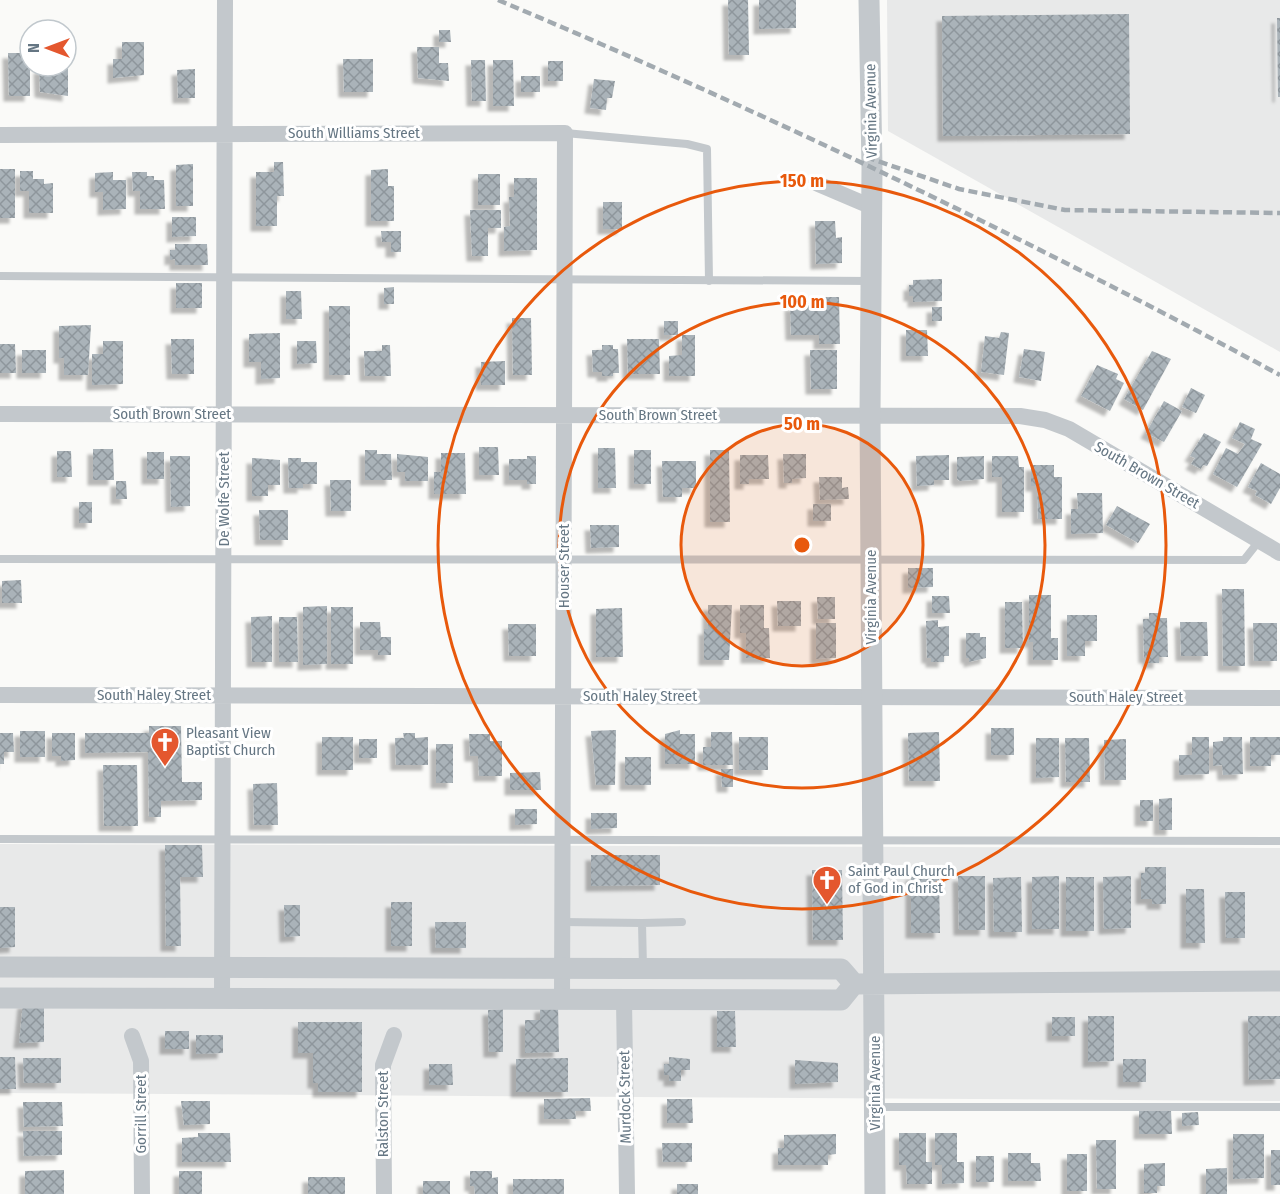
<svg xmlns="http://www.w3.org/2000/svg" width="1280" height="1194" font-family="'Fira Sans Condensed',sans-serif">
<style>
.built{fill:#e8e9e9}
.building{fill:url(#building-cross-hatch);filter:url(#shadow)}
.lines{fill:none;stroke-linecap:round;stroke-linejoin:round}
.service{stroke:#c3c8cc;stroke-width:8}
.minor{stroke:#c3c8cc;stroke-width:16}
.tertiary{stroke:#c3c8cc;stroke-width:21}
.rail{stroke:#a2aab0;stroke-width:4.5;stroke-dasharray:9 4.5;stroke-linecap:butt}
.ring{fill:none;stroke:#e8590c;stroke-width:3}
.labels{text-anchor:middle;stroke-width:6;stroke-linejoin:round;paint-order:stroke}
.street-label{font-size:15px;fill:#657683;stroke:#fff}
.poi-label{font-size:15px;fill:#657683;stroke:#fff;text-anchor:start}
.centre{fill:#e8590c;stroke:#fff;stroke-width:3}
.ring-label{font-size:18px;text-anchor:middle;font-weight:bold;fill:#e8590c;stroke:#fff;stroke-width:6;stroke-linejoin:round;paint-order:stroke}
</style>
<defs>
<pattern id="building-cross-hatch" width="8" height="8" patternUnits="userSpaceOnUse" patternTransform="scale(1.5)"><rect width="8" height="8" fill="#aab3b9"/><path d="M0 0l8 8M0 8l8-8" fill="none" stroke="#8e969c"/></pattern>
<filter id="shadow"><feDropShadow dx="-5.5" dy="5.5" stdDeviation="1.5" flood-color="#0004"/></filter>
</defs>
<rect width="100%" height="100%" fill="#fafaf8"/>
<path class="built" d="M887,0H1280V352L888,131Z
M0,844L1280,848V1101L0,1093Z"/>
<path class="building" d="M728,0H748L749,55H729Z
M759,0H796V28L759,29Z
M1129,14L1130,134L943,136L942,16Z
M1277,18H1280V97H1278Z
M439,30H450L451,42H439Z
M122,42H144V75L113,78V59H122Z
M417,47H439V63H448L449,81L418,78Z
M8,53H30V96H9Z
M343,59H373V92H344Z
M471,60H485L486,101H472Z
M493,60H513L514,106H493Z
M548,61H563V81H548Z
M53,66H68V96L40,92L39,68H53Z
M195,69V98H178L177,70Z
M521,76H540V92H521Z
M594,79L615,81L612,98H607L606,110L590,108Z
M274,162H283L284,196H277V226H256V172H274Z
M193,164V206H176V165Z
M0,169H15V218H0Z
M388,169V186H394V221H371V170Z
M20,171H33V179H44V184L53,183V213H29V191H20Z
M113,172V180H126V209L103,210V192H95V173Z
M132,172H147V176H154V180H164L165,209H140V191H133Z
M478,174H500V205H478Z
M514,178H537V250L504,251V227L510,226L509,197H514Z
M603,202H622V229H603Z
M470,210H501V228H488V256H472Z
M172,217H196V236L172,237Z
M815,221H835L836,238L842,237V263L816,264Z
M381,231H401V252H391V242H382Z
M175,244H207L208,265H175V259L170,260V250H175Z
M942,279V301L913,302V296H909V285H913V280Z
M176,283H202V308H176Z
M394,287V304H384V288Z
M286,291H301L302,319H286Z
M819,297H839L840,344H819V335H791L790,305H820Z
M329,306H350V375H329Z
M932,307H942V321H932Z
M512,318H531L532,375H513Z
M664,321H678V335H664Z
M91,325L88,375H64V358H59V326Z
M906,330H927L928,356H906Z
M1001,332L1009,333L1004,375L981,372L985,336L999,338Z
M280,333V378L261,379V362H249V334Z
M682,335H695V376H669V356L682,355Z
M171,339H194V374H172Z
M627,339H659L660,374H628Z
M103,341H123V384L92,385V354H103Z
M297,341H316L317,363L297,364Z
M0,344H15L16,373H0Z
M382,345H390L391,376H365L364,351H382Z
M602,345H613V349H618L619,373H613V376H602V372H593L592,350H602Z
M1024,349L1045,352L1041,381L1019,377Z
M22,350H46V373H22Z
M810,350H837V389H811Z
M1152,351L1171,359L1143,410L1124,399Z
M505,361V385H481V362Z
M1097,365L1118,374L1116,379L1124,383L1110,411L1081,396Z
M1191,388L1205,395L1196,413L1182,407Z
M1164,401L1182,411L1164,442L1146,433Z
M1240,422L1255,429L1251,439L1262,444L1237,487L1213,474L1226,448L1238,454L1245,444L1232,438Z
M1204,433L1221,442L1207,466L1203,465L1201,469L1191,464L1195,458L1190,456Z
M479,447H498L499,475H479Z
M598,448H615L616,488H598Z
M93,449H113L114,480H93Z
M365,450H377V454H391L392,480H365Z
M634,450H651V484H634Z
M710,450H729L730,522H710Z
M57,451H71L72,477H57Z
M147,452H164V479H147Z
M441,453H465L466,494H434V472H441Z
M397,454L428,457V481H405V472H397Z
M783,454H806V478L792,479V483H784Z
M740,455H768L769,479H749V484H740Z
M949,455V480H934V485L917,486L916,456Z
M170,456H190V506L171,507Z
M527,456H536V484H527V480H509V459H527Z
M984,456V479L960,481L957,479V457Z
M992,456H1018L1019,467H1024V512H1002V477H992Z
M252,458L280,460V485H268V496H252Z
M288,458H301V462H317V484H303V488H289Z
M662,461H696V488H682V497H663Z
M1261,463L1280,474V488L1271,504L1255,495L1257,491L1248,487Z
M1031,465H1054V477H1062V519H1038L1037,486H1031Z
M819,477H842V488L848,487L849,499L820,500Z
M330,480H351V511H331Z
M116,481H126L127,499H116Z
M1077,493H1102L1103,533L1071,534V509H1078Z
M79,502H92V523H79Z
M813,504H831V521H813Z
M1117,506L1150,524L1138,543L1106,525Z
M259,510H288V540H260Z
M590,525H619V547L591,548Z
M908,568H933V587L908,588Z
M21,580L22,603H2V581Z
M1222,589H1244L1245,666H1223Z
M1029,595H1051V638H1058V660H1033V642H1029Z
M932,596H949L950,613H932Z
M817,597H835V619H818Z
M777,601H801V626H778Z
M1005,602H1022L1023,648H1005Z
M708,605H732L729,660H704V629H708Z
M740,605H764V628H769L770,658H746V633H740Z
M327,606V664L303,665V607Z
M331,607H353V664H331Z
M622,608L623,657H596V609Z
M1149,613H1160V618H1167L1168,657H1159V663H1148V658H1144L1143,619H1149Z
M1067,615H1097V641H1085V656H1067Z
M272,616V662H252L251,617Z
M279,617H297L298,662H279Z
M938,620V627L949,626V656H944V662H931V658H927L926,621Z
M360,622H380L381,637H391V655H378V650H360Z
M1180,622H1207L1208,656H1181Z
M816,623H836V658L816,659Z
M1253,623H1277V661H1254Z
M508,624H536V656H509Z
M966,633H980V637H986V658L969,662V658H966Z
M149,726H181L182,782H202V800L161,801V817H149L148,752L85,753V733H149Z
M991,728H1014V755H991Z
M616,730L615,785H596L591,731Z
M680,730V734H695V764H665V734Z
M20,731H45V757H20Z
M711,732H732L733,765H703V747H711Z
M939,732L940,781H909L908,733Z
M0,733H13L14,752H4V764H0Z
M52,733H75V760L61,761V756H52Z
M403,733H415V738L428,737V765H396L395,738H404Z
M469,734H490V741H502V776H479L478,756H470Z
M322,737H353V770H322Z
M739,737H768V770H739Z
M1192,737H1209V774L1179,775V755H1192Z
M1223,737H1242L1243,774L1223,775L1222,765L1213,766V742L1223,741Z
M1250,737H1280V755H1271V766H1250Z
M1036,738H1059V777L1036,778Z
M1065,738H1089L1090,782H1066Z
M359,739H377V758H359Z
M1126,739V780H1105L1104,740Z
M436,744H453V783H436Z
M625,757H651V785H625Z
M103,765H137L138,826H104Z
M721,769H733V787H722Z
M540,772L541,790H510V773Z
M277,783L278,825H254L253,784Z
M1172,798V830H1159V799Z
M1140,800H1153V821H1140Z
M515,809H537V824L515,825Z
M591,813H617V828L591,829Z
M165,845H202L203,877H180L181,946H166Z
M591,855H660V885L591,886Z
M1145,867H1166V904H1152V899H1141V873H1145Z
M812,870H842L843,940H813Z
M911,875H939L940,933H911Z
M958,876H985V930H959Z
M1059,876V929H1032V877Z
M1131,876V928L1104,929L1103,877Z
M1021,877L1022,932H994L993,878Z
M1066,877H1094V931H1066Z
M1186,889H1204L1205,943H1186Z
M1225,892H1245V938H1226Z
M391,902H412V946H391Z
M284,905H300V936L285,937Z
M0,907H15V947L0,948Z
M435,922H466V948H436Z
M23,1003H44V1042L19,1043Z
M558,1006L559,1052L525,1053V1020H540V1007Z
M503,1009V1052H489L488,1010Z
M717,1011H735L736,1047H717Z
M1088,1016H1114V1061L1088,1062Z
M1248,1016H1280V1079L1249,1080Z
M1052,1017H1075V1036H1052Z
M298,1022H362V1092H318V1083H313V1053H298Z
M165,1031H189V1049H165Z
M196,1035H223V1053L196,1054Z
M0,1057H15L16,1089H0Z
M669,1057L690,1059V1070H681V1081H669V1075H664V1064H669Z
M23,1058H61V1083H24Z
M568,1058V1092H516V1059Z
M1123,1059H1146V1082H1123Z
M795,1060L838,1063V1082L795,1084Z
M429,1064H452L453,1085H429Z
M590,1098L591,1111H575L576,1119H544V1099Z
M667,1099H692L693,1123H667Z
M181,1101H210V1124L184,1125Z
M23,1102H62L63,1126L24,1127Z
M1139,1110H1171L1172,1134H1139Z
M1198,1112L1199,1125L1182,1126V1113Z
M23,1131H62V1155L24,1156Z
M198,1133H230L231,1162H182V1138L198,1137Z
M899,1133H926V1162H932V1184H907L906,1165H899Z
M935,1133H957V1162H964V1183L942,1184V1165H935Z
M836,1134V1154L828,1155V1165H778V1148H784V1135Z
M1233,1134H1264V1178L1233,1179Z
M1096,1140H1116V1189H1097Z
M662,1143H692V1162H663Z
M1271,1150H1280V1185H1271Z
M1008,1153H1031V1163H1040L1041,1181H1008Z
M1067,1154H1087V1191H1067Z
M976,1156H994V1182H976Z
M1165,1163V1186H1157V1193H1144V1164Z
M1227,1168V1194H1206V1169Z
M64,1170V1194H25V1171Z
M179,1171H202V1194H179Z
M470,1171H492V1178L498,1177V1194H475L474,1186H470Z
M308,1177H345V1194H308Z
M513,1179H564V1194H513Z
M423,1181H450V1194H423Z
M677,1184H698V1194H677Z"/>
<g class="lines">
<path class="service" d="M565,133L687,144L707,149L709,281
M0,276L871,281
M0,559L1244,560L1259,541
M0,839L1280,841
M563,922L642,923L643,968
M642,923L682,922
M875,1107H1280"/>
<path class="minor" d="M0,135L565,133L562,1000
M818,184L872,207
M0,414L1020,416L1045,420L1069,429L1280,553
M0,695L1280,698
M222,999L225,0
M624,1000L627,1194
M132,1036L141,1061L142,1194
M384,1194L383,1065L394,1035"/>
<path class="tertiary" d="M869,0L872,168L870,415L875,1194
M0,967L841,969L854,984L1280,981
M0,998L841,1000L854,984"/>
<path class="rail" d="M498,0C765,112 1026,238 1280,375
M866,157L959,189L1065,210L1280,213"/>
</g>
<circle cx="802" cy="545" r="121" fill="#e8590c" fill-opacity=".12"/>
<g class="ring">
<circle cx="802" cy="545" r="121"/>
<circle cx="802" cy="545" r="243"/>
<circle cx="802" cy="545" r="364"/>
</g>
<defs>
<g id="church-pin" transform="scale(1.5)"><path d="M0 17L-7.5 6A9.5 9.5 0 1 1 7.5 6Z" fill="#e4572e" stroke="#fff"/><path d="M-1.2-6h2.4v3.5h3.3v2.4h-3.3V6h-2.4V-.1h-3.3v-2.4h3.3Z" fill="#fff"/></g>
</defs>
<g fill-rule="evenodd">
<use href="#church-pin" x="165" y="742"/>
<use href="#church-pin" x="827" y="880"/>
</g>
<g class="labels">
<g class="street-label">
<text transform="translate(871 111) rotate(-91)" y="5">Virginia Avenue</text>
<text x="354" y="138">South Williams Street</text>
<text x="172" y="419">South Brown Street</text>
<text x="658" y="420">South Brown Street</text>
<text transform="translate(1147 475) rotate(30)" y="5">South Brown Street</text>
<text transform="translate(224 499) rotate(-90)" y="5">De Wolfe Street</text>
<text transform="translate(564 566) rotate(-90)" y="5">Houser Street</text>
<text transform="translate(871 597) rotate(-90)" y="5">Virginia Avenue</text>
<text x="154" y="700">South Haley Street</text>
<text x="640" y="701">South Haley Street</text>
<text x="1126" y="702">South Haley Street</text>
<text transform="translate(875 1083) rotate(-90)" y="5">Virginia Avenue</text>
<text transform="translate(625 1097) rotate(-91)" y="5">Murdock Street</text>
<text transform="translate(141 1114) rotate(-90)" y="5">Gorrill Street</text>
<text transform="translate(383 1114) rotate(-90)" y="5">Ralston Street</text>
</g>
<g class="poi-label">
<text x="186" y="738">Pleasant View<tspan x="186" dy="17">Baptist Church</tspan></text>
<text x="848" y="876">Saint Paul Church<tspan x="848" dy="17">of God in Christ</tspan></text>
</g>
</g>
<circle cx="802" cy="545" r="9" class="centre"/>
<g class="ring-label">
<text x="802" y="187">150 m</text>
<text x="802" y="308">100 m</text>
<text x="802" y="430">50 m</text>
</g>
<g transform="translate(48 48) rotate(270)"><circle r="28" fill="#ffffff" stroke="#c1c8cd" stroke-width="1.5"/>
<path d="M0-4.5L10 22L0 15L-10 22Z" fill="#e4572e"/>
<text y="-9" font-size="16" font-weight="bold" text-anchor="middle" fill="#657683">N</text>
</g>
</svg>
